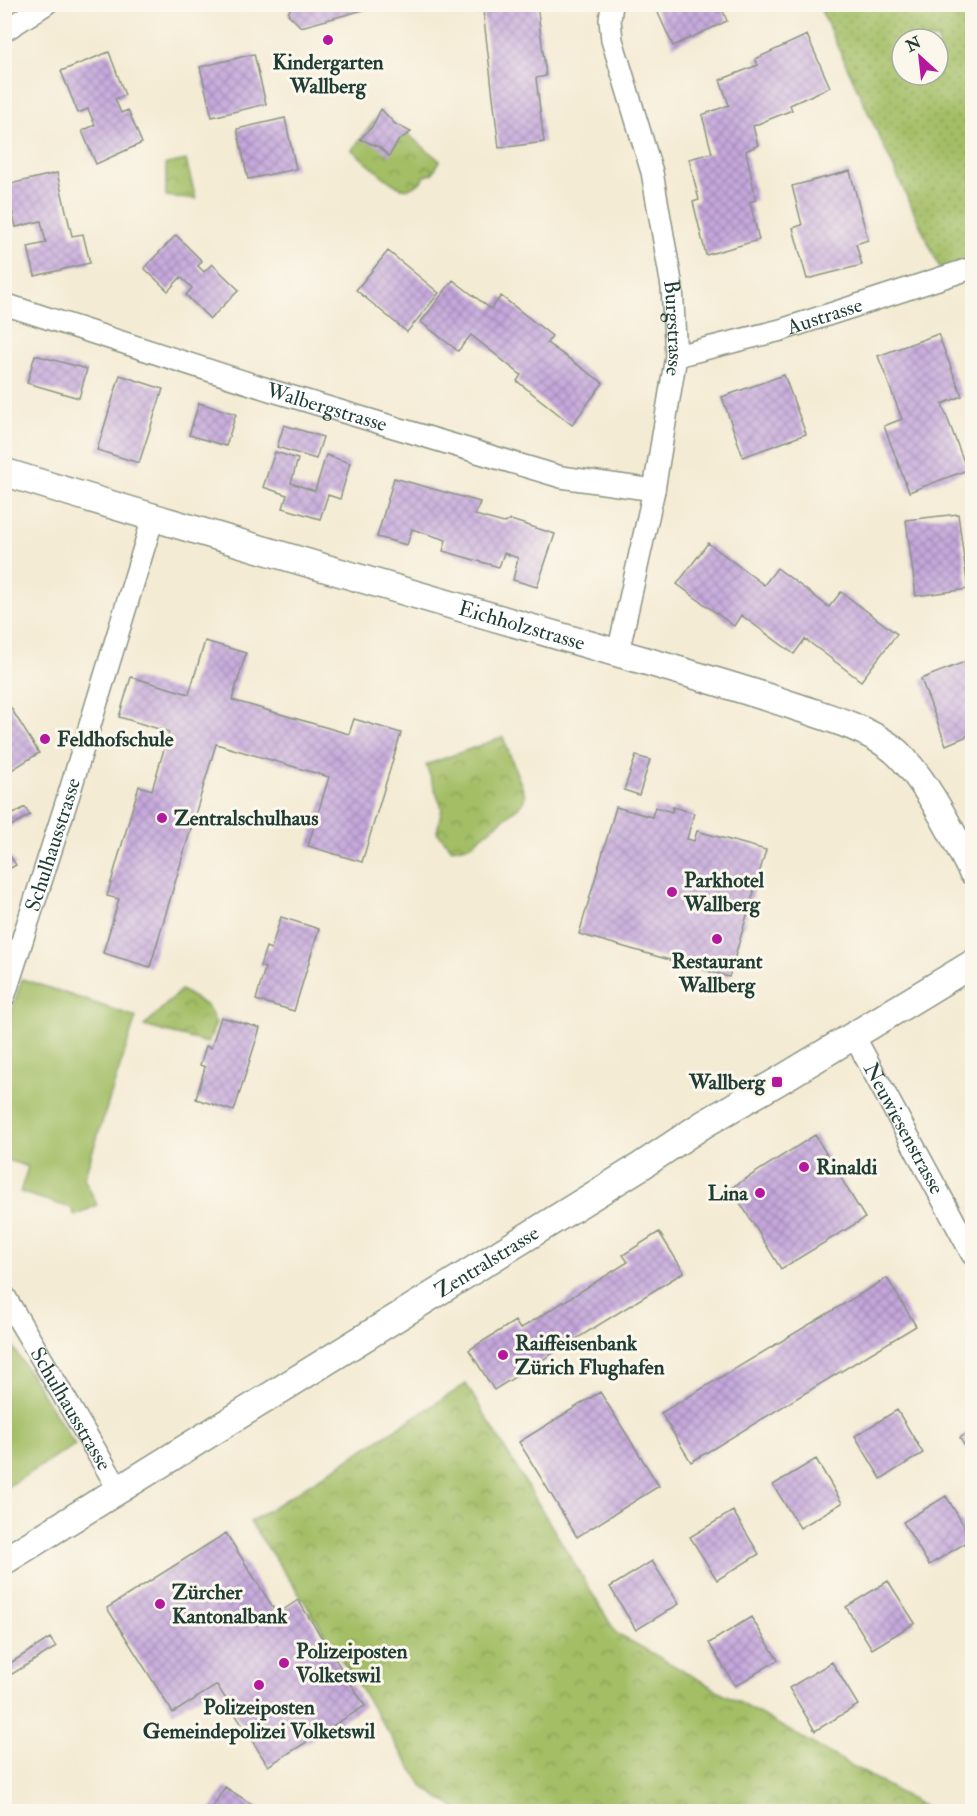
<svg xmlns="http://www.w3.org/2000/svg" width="977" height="1816" font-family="'IM FELL Double Pica',serif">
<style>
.grass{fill:url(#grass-dots);stroke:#617e4c;stroke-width:1.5;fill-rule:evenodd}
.park{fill:url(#park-crowns);stroke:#617e4c;stroke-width:1.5}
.garden{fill:#a3be65;stroke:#617e4c;stroke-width:1.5}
.building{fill:url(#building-cross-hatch)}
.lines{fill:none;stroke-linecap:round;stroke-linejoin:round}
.minor-casing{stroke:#8a9484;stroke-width:24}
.tertiary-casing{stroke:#8a9484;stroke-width:30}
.minor{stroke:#fff;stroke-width:21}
.tertiary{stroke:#fff;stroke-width:27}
.poi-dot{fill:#b5179e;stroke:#fbf7ec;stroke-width:2}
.labels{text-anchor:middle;stroke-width:6;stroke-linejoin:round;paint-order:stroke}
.poi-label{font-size:21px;font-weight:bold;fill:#1f3d34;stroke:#fbf7ec;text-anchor:start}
.street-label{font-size:21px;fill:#1f3d34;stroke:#fbf7ec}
</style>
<defs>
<pattern id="grass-dots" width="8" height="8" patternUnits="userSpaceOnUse" patternTransform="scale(1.5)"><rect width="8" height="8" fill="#a3be65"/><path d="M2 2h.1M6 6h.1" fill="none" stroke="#849c54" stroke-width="1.8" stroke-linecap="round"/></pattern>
<pattern id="park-crowns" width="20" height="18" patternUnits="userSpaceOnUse" patternTransform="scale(1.5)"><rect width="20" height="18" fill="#a3be65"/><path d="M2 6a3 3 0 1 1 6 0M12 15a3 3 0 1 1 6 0" fill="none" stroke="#849c54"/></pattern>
<pattern id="building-cross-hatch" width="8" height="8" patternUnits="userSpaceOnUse" patternTransform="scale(1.5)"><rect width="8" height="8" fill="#c5a7dc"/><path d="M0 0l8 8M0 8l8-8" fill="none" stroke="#9f89b3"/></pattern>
</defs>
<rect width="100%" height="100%" fill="#fbf7ec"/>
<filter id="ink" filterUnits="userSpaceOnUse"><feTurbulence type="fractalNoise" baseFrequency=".0167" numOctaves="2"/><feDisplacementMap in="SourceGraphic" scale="12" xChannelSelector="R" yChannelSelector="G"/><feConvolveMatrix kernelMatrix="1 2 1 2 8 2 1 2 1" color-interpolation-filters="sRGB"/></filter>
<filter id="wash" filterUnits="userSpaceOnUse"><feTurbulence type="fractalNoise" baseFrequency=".008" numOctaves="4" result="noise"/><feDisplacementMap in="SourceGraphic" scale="24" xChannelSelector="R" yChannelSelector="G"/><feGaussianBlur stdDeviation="1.35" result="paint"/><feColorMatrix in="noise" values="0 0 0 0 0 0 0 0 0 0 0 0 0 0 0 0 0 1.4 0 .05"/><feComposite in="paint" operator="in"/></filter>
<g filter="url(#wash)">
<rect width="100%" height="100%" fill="#f4ebd4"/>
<path class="grass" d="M834,4L972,5V268L944,277L821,10ZM902,39H938V75H902Z"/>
<path class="park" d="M381,112L440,161L432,174L425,176C419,186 408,192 397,186C384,179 364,160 352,150Z
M186,160L196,199L166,196V164Z
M503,737L525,795L523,803L471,845L452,849L437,832L442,808L426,765Z
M181,990L207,1006L216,1023L208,1043L144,1026Z
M466,1384L616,1633L932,1811L461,1812L424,1788L296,1589L250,1522Z"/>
<path class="garden" d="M22,979L136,1017L84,1178L97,1205L75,1216L71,1208L20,1192L28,1167L5,1159V1032Z
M4,1333L75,1445L5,1488H4Z"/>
<g id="blocks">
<path class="building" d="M292,4H382V5L301,27L288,14Z
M463,4H518V7L537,4L546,76L536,78L544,142L499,148L483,11L464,13Z
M654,4H738L723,11L727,21L673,46Z
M807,35L830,87L790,105L792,110L753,126L758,145L746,151L756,200L750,202L759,240L706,255L693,202L699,200L689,159L712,153L702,115L729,105L720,80L758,65L755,59Z
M109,52L125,95L115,99L121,113L128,110L142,143L96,164L82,131L95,125L88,109L78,113L61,71Z
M254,54L266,104L212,117L200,67Z
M381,109L395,124L411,132L399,140L389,156L379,147L360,139L372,127Z
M285,118L296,169L248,179L237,129Z
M850,171L868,240L856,244L862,265L807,279L793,228L802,225L792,186Z
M57,173L72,236L83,234L90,263L35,276L28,247L46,243L41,221L16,227L6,185Z
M176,235L202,261L198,266L204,272L212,264L239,290L210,319L186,295L192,288L181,277L168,291L144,268Z
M388,251L439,293L407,332L356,290Z
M453,280L491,309L501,296L552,336L547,343L603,383L572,425L517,381L521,375L471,335L458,351L421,322Z
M938,334L962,396L942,404L967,470L909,492L884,426L902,419L878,356Z
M35,355L87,369L79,398L27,383Z
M120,375L163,389L139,463L97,450Z
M784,375L806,434L743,457L722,397Z
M199,403L236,414L226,446L189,435Z
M284,425L323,437L316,459L277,447Z
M275,452L298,459L291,483L315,491L326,455L350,463L340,499L328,495L320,519L283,508L287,495L263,487Z
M394,478L480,502L475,515L504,523L511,520L555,534L537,587L513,580L518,558L504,553L499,567L443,551L446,540L412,529L407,545L377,537Z
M958,514L968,589L916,596L906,520Z
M708,543L764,585L777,568L829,607L841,592L897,634L861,681L805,639L794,654L741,615L734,626L677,584Z
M205,641L246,653L232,700L349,734L354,719L401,733L362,862L308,846L329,777L216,744L150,967L103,953L119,899L107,896L139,786L152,790L169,732L119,717L131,677L189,694Z
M972,659V734L946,745L921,679Z
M4,697L39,753L10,771L6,764L4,765Z
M636,756L650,760L639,795L624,790Z
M25,807L30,815L4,830V820Z
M616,807L652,817L655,807L672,812L673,807L694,813L687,839L694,841L697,831L766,850L729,977L579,934Z
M4,847L16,865L4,872Z
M281,917L319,929L294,1011L256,1000L265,968L260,966L266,947L271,949Z
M221,1017L260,1028L234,1111L196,1099L205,1067L200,1065L206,1046L211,1048Z
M815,1135L865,1218L781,1269L731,1188Z
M659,1232L684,1272L494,1390L469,1350L515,1321L520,1329L628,1262L623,1255Z
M887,1278L916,1326L691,1462L661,1413Z
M600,1392L659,1486L577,1537L519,1442Z
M897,1410L923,1453L881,1479L855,1436Z
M972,1430V1459L960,1438Z
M816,1459L842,1503L800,1528L773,1485Z
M946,1496L972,1539L929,1565L903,1522Z
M733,1511L759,1554L717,1580L690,1537Z
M226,1533L277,1614L298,1600L365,1706L268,1766L217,1685L173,1713L107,1608Z
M652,1561L679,1604L636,1630L610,1587Z
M888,1581L915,1623L872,1649L846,1607Z
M751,1617L778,1660L735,1686L709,1643Z
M50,1638L56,1647L4,1679V1667Z
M832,1662L858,1705L815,1731L789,1688Z
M225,1787L264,1812H209Z"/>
</g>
</g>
<g filter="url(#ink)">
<use href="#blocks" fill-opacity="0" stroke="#8a9484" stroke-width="1.5"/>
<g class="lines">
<g class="minor-casing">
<g id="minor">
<path id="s1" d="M612,4L610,20L612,40L652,172L672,287L676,356L654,490L618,653"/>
<path d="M4,31L46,4"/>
<path id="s2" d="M4,304L273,391L561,477L654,490"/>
<path id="s3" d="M676,356L781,330L972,268"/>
<path id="s4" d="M4,997L69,794L153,518"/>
<path id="s5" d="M854,1036L972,1254"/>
<path id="s6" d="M4,1295L119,1490"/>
</g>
</g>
<g class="tertiary-casing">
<g id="tertiary">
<path id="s7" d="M4,472C201,533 399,590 597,647C663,666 729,684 794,706C826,717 861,726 889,746C922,770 953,835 972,871"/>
<path id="s8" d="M4,1561L641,1166L704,1124L777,1082L972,964"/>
</g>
</g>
<use href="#minor" class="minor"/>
<use href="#tertiary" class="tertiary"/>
</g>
</g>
<g class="poi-dot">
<circle cx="328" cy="40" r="6"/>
<circle cx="45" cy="739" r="6"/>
<circle cx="162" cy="818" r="6"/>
<circle cx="672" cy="892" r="6"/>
<circle cx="717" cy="939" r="6"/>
<rect x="771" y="1076" width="12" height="12" rx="3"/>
<circle cx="804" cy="1167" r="6"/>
<circle cx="760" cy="1193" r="6"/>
<circle cx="503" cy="1355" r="6"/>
<circle cx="160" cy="1604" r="6"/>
<circle cx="284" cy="1663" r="6"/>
<circle cx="259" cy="1685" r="6"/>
</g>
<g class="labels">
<g class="poi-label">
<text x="328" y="69" text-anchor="middle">Kindergarten<tspan x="328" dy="24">Wallberg</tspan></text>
<text x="57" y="746">Feldhofschule</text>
<text x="174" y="825">Zentralschulhaus</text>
<text x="684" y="887">Parkhotel<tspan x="684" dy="24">Wallberg</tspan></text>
<text x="717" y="968" text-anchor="middle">Restaurant<tspan x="717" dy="24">Wallberg</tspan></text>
<text x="765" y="1089" text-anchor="end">Wallberg</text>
<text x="816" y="1174">Rinaldi</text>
<text x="748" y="1200" text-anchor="end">Lina</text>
<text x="515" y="1350">Raiffeisenbank<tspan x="515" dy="24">Zürich Flughafen</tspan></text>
<text x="172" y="1599">Zürcher<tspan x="172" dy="24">Kantonalbank</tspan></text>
<text x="296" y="1658">Polizeiposten<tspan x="296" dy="24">Volketswil</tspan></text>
<text x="259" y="1714" text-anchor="middle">Polizeiposten<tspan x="259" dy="24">Gemeindepolizei Volketswil</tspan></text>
</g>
<g class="street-label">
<text dy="7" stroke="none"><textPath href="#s3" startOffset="154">Austrasse</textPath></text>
<text dy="7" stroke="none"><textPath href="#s1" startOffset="332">Burgstrasse</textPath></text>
<text dy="7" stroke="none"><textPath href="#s2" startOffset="339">Walbergstrasse</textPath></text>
<text dy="7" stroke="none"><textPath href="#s7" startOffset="540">Eichholzstrasse</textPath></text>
<text dy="7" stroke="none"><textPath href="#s4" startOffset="160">Schulhausstrasse</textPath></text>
<text dy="7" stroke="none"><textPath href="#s5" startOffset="105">Neuwiesenstrasse</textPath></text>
<text dy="7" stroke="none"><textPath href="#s8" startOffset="568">Zentralstrasse</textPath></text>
<text dy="7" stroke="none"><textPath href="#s6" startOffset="132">Schulhausstrasse</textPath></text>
</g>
</g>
<rect width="977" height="1816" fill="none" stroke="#fbf7ec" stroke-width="24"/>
<g transform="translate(920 57) rotate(333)"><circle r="28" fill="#fbf7ec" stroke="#a3ada2" stroke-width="1.5"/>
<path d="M0-4.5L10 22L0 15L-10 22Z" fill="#b5179e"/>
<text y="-9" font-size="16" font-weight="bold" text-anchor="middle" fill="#1f3d34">N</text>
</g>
</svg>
